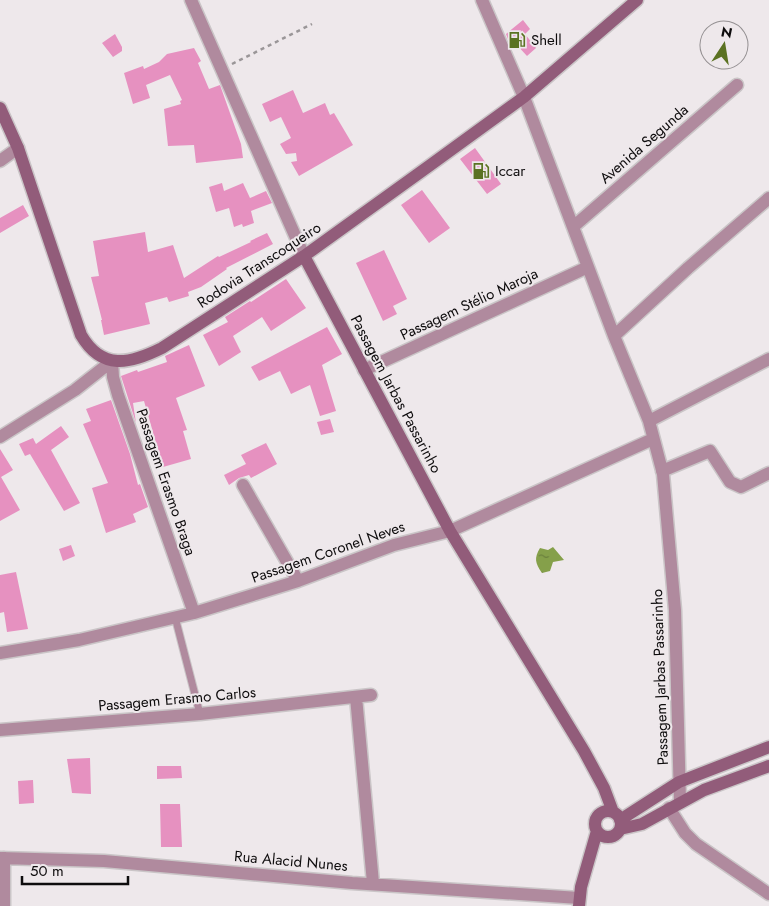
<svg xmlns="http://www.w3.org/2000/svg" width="769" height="906" font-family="Jost,sans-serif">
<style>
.water{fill:url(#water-ripples)}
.building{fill:#e691c0}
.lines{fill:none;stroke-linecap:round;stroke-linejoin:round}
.lane-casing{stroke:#cac5c7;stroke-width:9}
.street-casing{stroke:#cac5c7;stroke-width:15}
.secondary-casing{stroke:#cac5c7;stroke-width:15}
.path{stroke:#9a9698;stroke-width:2.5;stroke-dasharray:4 4;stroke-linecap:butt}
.lane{stroke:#b08a9e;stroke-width:7}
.street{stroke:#b08a9e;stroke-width:12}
.secondary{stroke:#925c7a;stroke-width:12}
.labels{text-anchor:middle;stroke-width:4;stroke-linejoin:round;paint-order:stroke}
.poi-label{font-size:15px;fill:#0e0c0d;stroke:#eee8eb;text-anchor:start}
.street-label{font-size:15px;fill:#0e0c0d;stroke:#eee8eb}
</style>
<defs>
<pattern id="water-ripples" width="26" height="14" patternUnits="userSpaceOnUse" patternTransform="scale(1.25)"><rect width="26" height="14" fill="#85a04a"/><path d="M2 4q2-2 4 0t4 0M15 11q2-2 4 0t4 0" fill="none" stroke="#6b813c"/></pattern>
</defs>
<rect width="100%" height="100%" fill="#eee8eb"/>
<path class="water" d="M553,547L564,560L553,562L550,571L542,573C535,563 534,558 540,548L548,550Z"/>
<path class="building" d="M523,20L530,29L525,34L536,48L527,56L515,43L511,47L506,34Z
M115,34L122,47V51L113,57L102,43Z
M194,48L201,61L198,63L209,89L220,85L241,144L243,158L196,163L194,145L168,146L164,109L181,104L180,101L182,100L170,75L146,85L150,98L133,104L124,73L143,66L144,69L159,62L167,54Z
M293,90L303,113L325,103L330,115L334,113L353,145L299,176L291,162L297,161L296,153L286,154L280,144L291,138L281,117L270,122L262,104Z
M475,148L501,184L487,194L460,159Z
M222,183L224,191L243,183L250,198L266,191L272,203L251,211L254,223L243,227L242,224L234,227L229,208L216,212L209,187Z
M422,190L450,228L429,243L401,205Z
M23,205L29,216L0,233V218Z
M145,232L148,252L173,245L184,278L218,256L219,257L251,242L250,241L267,233L273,244L226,268L227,269L201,287L188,292L189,296L169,302L167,297L145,303L150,324L104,335L101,320H102L91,277L99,276L93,241Z
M384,250L407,299L393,306L397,314L383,321L356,263Z
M286,279L306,308L271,331L262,317L233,336L241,352L219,366L203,335L228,322L225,317L250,301L251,302Z
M327,327L342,354L322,365L336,411L320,416L310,385L291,394L280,371L259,381L251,367Z
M189,345L205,386L176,398L187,430L183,431L191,459L163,467L144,401L133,403L136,423L121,376L137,370L138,372L167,362L165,356Z
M111,400L130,454L138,485L140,484L148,507L133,514L136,522L106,533L92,488L108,483L83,424L91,421L86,409Z
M330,419L334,432L321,435L317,422Z
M61,426L69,437L51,450L80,503L64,511L30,454L25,456L19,444L33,438L36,444Z
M266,443L277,464L251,478L249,475L239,478L229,485L224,475L246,464L241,455Z
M0,449L13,470L1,477L20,510L0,521Z
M71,545L75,556L63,561L59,549Z
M16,572L28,629L7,632L4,612L0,613V575Z
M90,758L91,794L72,793L67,759Z
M157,766H181L182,778L157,779Z
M33,780L34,803L19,804L18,781Z
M160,804H180L182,847H161Z"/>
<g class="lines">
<g class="lane-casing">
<path id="lane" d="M175,617L200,714"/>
</g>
<g class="street-casing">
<path id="street" d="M191,0L304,256
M482,0L524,97L614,336L649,421L663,474L675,610L680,801
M0,161L18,148
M573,227L737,85
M614,336L688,268L769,198
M112,361L113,377L118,395L194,613
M364,370L588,267
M649,421L769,359
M0,437L75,390L112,361
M662,471L710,451L730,482L741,487L769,473
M243,485L298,581
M0,653L79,640L194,613L298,581L394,545L450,531L653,439
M356,697L373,883
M0,730L200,714L371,695
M669,808L685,833L696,844L769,894
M0,858L104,861L352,883L579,898
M4,906V858"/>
</g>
<g class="secondary-casing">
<path id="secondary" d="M0,108L18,148L81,335C102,371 130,364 162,348L304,256L429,166L524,97L637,0
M304,256L450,531L584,751L604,788L613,812
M595 824a13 13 0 1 1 26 0a13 13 0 1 1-26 0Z
M620,820L679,782L769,747
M620,829L642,824L704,790L769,766
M579,906L581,887L597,831"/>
</g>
<path class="path" d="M232,64L312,24"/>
<use href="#lane" class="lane"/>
<use href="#street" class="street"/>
<use href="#secondary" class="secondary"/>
</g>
<defs>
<g id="fuel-bare" transform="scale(1.35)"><path d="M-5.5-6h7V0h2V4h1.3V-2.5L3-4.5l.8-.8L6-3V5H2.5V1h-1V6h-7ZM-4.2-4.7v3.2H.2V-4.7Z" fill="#5b7222" stroke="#eee8eb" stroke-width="2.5" paint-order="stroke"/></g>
</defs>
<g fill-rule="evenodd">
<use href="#fuel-bare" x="517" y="40"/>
<use href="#fuel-bare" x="481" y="171"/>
</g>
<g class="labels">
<g class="poi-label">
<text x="531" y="45">Shell</text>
<text x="495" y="176">Iccar</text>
</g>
<g class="street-label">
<text transform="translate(644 144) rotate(-41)" y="5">Avenida Segunda</text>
<text transform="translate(259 265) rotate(-33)" y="5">Rodovia Transcoqueiro</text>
<text transform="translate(469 304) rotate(-25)" y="5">Passagem Stélio Maroja</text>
<text transform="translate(396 394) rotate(62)" y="5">Passagem Jarbas Passarinho</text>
<text transform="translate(166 482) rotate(71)" y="5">Passagem Erasmo Braga</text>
<text transform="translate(328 552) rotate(-19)" y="5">Passagem Coronel Neves</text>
<text transform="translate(660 677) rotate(-92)" y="5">Passagem Jarbas Passarinho</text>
<text transform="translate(177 699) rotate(-5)" y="5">Passagem Erasmo Carlos</text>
<text transform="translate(291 861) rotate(5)" y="5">Rua Alacid Nunes</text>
</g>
</g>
<g transform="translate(724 45) rotate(12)"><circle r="24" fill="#eee8eb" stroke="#949092"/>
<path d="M0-4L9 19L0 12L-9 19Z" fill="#5b7222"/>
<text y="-8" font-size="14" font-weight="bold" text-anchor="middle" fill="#0e0c0d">N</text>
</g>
<path d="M22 876v8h106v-8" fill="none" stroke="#0e0c0d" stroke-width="2.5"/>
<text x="30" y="876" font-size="15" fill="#0e0c0d" stroke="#eee8eb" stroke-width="4" paint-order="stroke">50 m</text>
</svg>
